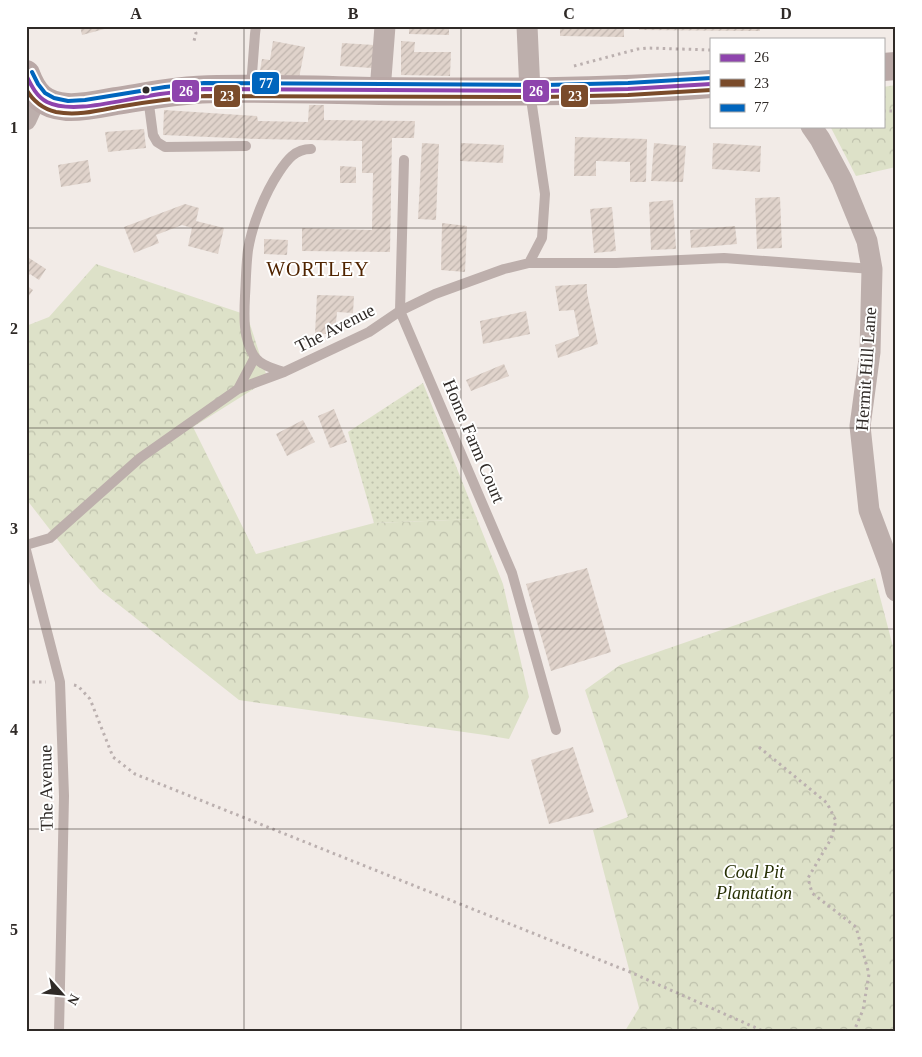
<svg xmlns="http://www.w3.org/2000/svg" width="922" height="1057" font-family="Georgia,serif">
<style>
.grass{fill:url(#grass-dots)}
.forest{fill:url(#forest-crowns)}
.building{fill:url(#building-hatch)}
.lines{fill:none;stroke-linecap:round;stroke-linejoin:round}
.path{stroke:#bbb0af;stroke-width:3;stroke-dasharray:2.5 4;stroke-linecap:butt}
.lane{stroke:#bdafac;stroke-width:10}
.street{stroke:#bdafac;stroke-width:21}
.highway{stroke:#b9a8a6;stroke-width:28}
.bus-1-casing{stroke:#fff;stroke-width:8}
.bus-2-casing{stroke:#fff;stroke-width:8}
.bus-3-casing{stroke:#fff;stroke-width:8}
.bus-1{stroke:#8e44ad;stroke-width:4}
.bus-2{stroke:#7a4b2a;stroke-width:4}
.bus-3{stroke:#0065bd;stroke-width:4}
.grid{fill:none;stroke:#2f2a27;stroke-width:1;stroke-opacity:0.55}
.bus-dot{fill:#2f2a27;stroke:#fff;stroke-width:2}
.labels{text-anchor:middle;stroke-width:4;stroke-linejoin:round;paint-order:stroke}
.street-label{font-size:18px;fill:#2f2a27;stroke:#fff}
.park-label{font-size:18px;font-style:italic;fill:#273004;stroke:#fff}
.quarter-label{font-size:20px;letter-spacing:1px;fill:#502400;stroke:#fff}
.line-badge{stroke:#fff;stroke-width:2}
.badge-label{font-size:14px;text-anchor:middle;font-weight:bold;fill:#fff}
.neatline{fill:none;stroke:#2f2a27;stroke-width:2}
.grid-label{font-size:16px;text-anchor:middle;font-weight:bold;fill:#2f2a27}
</style>
<defs>
<pattern id="grass-dots" width="8" height="8" patternUnits="userSpaceOnUse" patternTransform="scale(1.25)"><rect width="8" height="8" fill="#dde1c8"/><path d="M2 2h.1M6 6h.1" fill="none" stroke="#bec1ac" stroke-width="1.8" stroke-linecap="round"/></pattern>
<pattern id="forest-crowns" width="20" height="18" patternUnits="userSpaceOnUse" patternTransform="scale(1.25)"><rect width="20" height="18" fill="#dde1c8"/><path d="M2 6a3 3 0 1 1 6 0M12 15a3 3 0 1 1 6 0" fill="none" stroke="#bec1ac"/></pattern>
<pattern id="building-hatch" width="6" height="6" patternUnits="userSpaceOnUse" patternTransform="scale(1.25)"><rect width="6" height="6" fill="#e0d3cb"/><path d="M-1 1l2-2M0 6l6-6M5 7l2-2" fill="none" stroke="#c0b5ae"/></pattern>
</defs>
<rect width="100%" height="100%" fill="#f2ebe7"/>
<path class="grass" d="M423,383L477,519L374,523L348,432Z"/>
<path class="forest" d="M896,85V167L856,176L830,126H883V87Z
M96,264L247,315L268,380L193,427L256,554L374,523L477,519L503,584L529,697L509,739L485,735L239,700L99,589L68,553L27,500L26,496V326L49,317Z
M875,578L896,658V1031H625L639,1008L593,830L628,817L585,690L620,665L840,589Z"/>
<path class="building" d="M80,26H112V27L82,35Z
M409,26H449V35L409,34Z
M560,26H624V37L560,36Z
M639,26H760V31L639,30Z
M273,41L305,47L299,78L260,71L262,59L270,60Z
M401,41L415,42L414,52H451L450,76L401,75Z
M342,43L374,45L372,68L340,66Z
M309,105H324V120L415,121L414,138H392L390,252L302,251V228L372,230L373,173H362V141L257,139L163,135L164,110L257,116L258,121L308,122Z
M144,129L146,148L108,152L105,132Z
M575,137L647,139L646,182H630V162L596,161V176H574Z
M422,143L439,144L436,220L418,219Z
M461,143L504,145L503,163L460,161Z
M654,143L686,146L683,182L651,181Z
M713,143L761,146L760,172L712,169Z
M88,160L91,182L61,187L58,165Z
M340,166L356,167V183H340Z
M780,197L782,248L757,249L755,198Z
M673,200L676,249L651,250L649,202Z
M185,204L199,208L196,221L224,228L218,254L188,246L192,228L182,225L156,235L159,243L134,253L124,227Z
M612,207L616,251L594,253L590,209Z
M442,223L467,226L465,272L441,270Z
M735,226L737,244L691,248L690,230Z
M264,239L288,240L287,255L264,254Z
M26,256L46,269L39,280L30,274L26,279Z
M587,284V293L598,344L558,358L555,345L579,336L574,310L559,311L555,286Z
M26,285L33,290L26,300Z
M317,295L354,296L353,313L337,312L335,334H315Z
M526,311L530,334L483,344L480,321Z
M504,364L509,376L471,391L466,380Z
M334,409L347,442L330,448L318,416Z
M303,420L315,442L287,456L276,434Z
M587,568L611,652L551,671L526,584Z
M573,747L594,812L549,824L531,760Z"/>
<g class="lines">
<path class="path" d="M193,26L196,33L194,41
M574,66L638,49L648,48L711,50
M883,111H896
M26,682H46
M74,685L78,686L90,699L113,757L135,774L630,972L763,1031
M759,747L827,803L836,821L831,839L808,878L812,893L856,927L869,974L863,1010L854,1031"/>
<path class="lane" d="M251,87L255,34L256,26
M148,97L153,135L157,142L165,147L246,146
M404,160L400,311L512,573L556,730
M529,263H616L724,258L872,269
M284,372C274,369 260,365 254,356C243,338 244,316 245,296C246,281 246,265 248,250C252,225 265,193 279,172C287,160 295,149 311,149
M238,389L255,357
M26,545L50,538L140,458L238,389L284,372L369,332L400,311L435,294L504,269L529,263L542,238L545,194L530,92
M26,550L60,682L64,796L59,1031"/>
<path class="street" d="M527,26L530,92
M380,91L385,26
M26,120L37,96
M811,126L820,139L842,180L867,241L872,269L870,352L860,426L869,510L890,566L896,591"/>
<path class="highway" d="M883,67L896,66
M26,74C34,95 43,105 67,107C83,108 100,104 116,101C149,96 183,89 217,89C271,88 325,90 379,91C490,92 600,93 711,84"/>
<g class="bus-1-casing">
<path id="bus-1" d="M26,75C31,85 36,96 47,102C71,114 116,101 143,97C163,93 184,91 204,89L545,91L628,89L711,84"/>
</g>
<g class="bus-2-casing">
<path id="bus-2" d="M26,89C33,101 43,109 56,112C76,116 97,111 117,107C146,102 175,98 205,96L545,97L628,95L711,90"/>
</g>
<g class="bus-3-casing">
<path id="bus-3" d="M32,72L38,84L45,93L54,98L68,101L85,100L165,87L204,83L545,85L628,83L711,78"/>
</g>
<use href="#bus-1" class="bus-1"/>
<use href="#bus-2" class="bus-2"/>
<use href="#bus-3" class="bus-3"/>
</g>
<path class="grid" d="M244,26V1031M461,26V1031M678,26V1031M26,228H896M26,428H896M26,629H896M26,829H896"/>
<circle class="bus-dot" cx="146" cy="90" r="4.5"/>
<g class="labels">
<g class="street-label">
<text transform="translate(335 328) rotate(-27)" y="6">The Avenue</text>
<text transform="translate(866 369) rotate(-86)" y="6">Hermit Hill Lane</text>
<text transform="translate(474 441) rotate(67)" y="6">Home Farm Court</text>
<text transform="translate(46 788) rotate(-91)" y="6">The Avenue</text>
</g>
<g class="park-label">
<text x="754" y="878">Coal Pit<tspan x="754" dy="21">Plantation</tspan></text>
</g>
<g class="quarter-label">
<text x="318" y="276">WORTLEY</text>
</g>
</g>
<g class="line-badge">
<rect x="251" y="71" width="29" height="24" rx="5" fill="#0065bd"/>
<rect x="171" y="79" width="29" height="24" rx="5" fill="#8e44ad"/>
<rect x="522" y="79" width="28" height="24" rx="5" fill="#8e44ad"/>
<rect x="213" y="84" width="28" height="24" rx="5" fill="#7a4b2a"/>
<rect x="560" y="84" width="29" height="24" rx="5" fill="#7a4b2a"/>
</g>
<g class="badge-label">
<text x="266" y="88">77</text>
<text x="186" y="96">26</text>
<text x="536" y="96">26</text>
<text x="227" y="101">23</text>
<text x="575" y="101">23</text>
</g>
<rect width="922" height="1057" fill="none" stroke="#ffffff" stroke-width="55"/>
<rect x="710" y="38" width="175" height="90" fill="#ffffff" stroke="#acaaa9"/>
<rect x="720" y="54" width="25" height="8" fill="#8e44ad" stroke="#acaaa9"/>
<text x="754" y="62" font-size="15" fill="#2f2a27">26</text>
<rect x="720" y="79" width="25" height="8" fill="#7a4b2a" stroke="#acaaa9"/>
<text x="754" y="88" font-size="15" fill="#2f2a27">23</text>
<rect x="720" y="104" width="25" height="8" fill="#0065bd" stroke="#acaaa9"/>
<text x="754" y="112" font-size="15" fill="#2f2a27">77</text>
<g transform="translate(62 994) rotate(117)" stroke="#ffffff" stroke-width="4" paint-order="stroke">
<path d="M0-4L9 19L0 12L-9 19Z" fill="#2f2a27"/>
<text y="-8" font-size="14" font-weight="bold" text-anchor="middle" fill="#2f2a27">N</text>
</g>
<rect x="28" y="28" width="866" height="1002" class="neatline"/>
<g class="grid-label">
<text x="136" y="19">A</text>
<text x="353" y="19">B</text>
<text x="569" y="19">C</text>
<text x="786" y="19">D</text>
<text x="14" y="133">1</text>
<text x="14" y="334">2</text>
<text x="14" y="534">3</text>
<text x="14" y="735">4</text>
<text x="14" y="935">5</text>
</g>
</svg>
